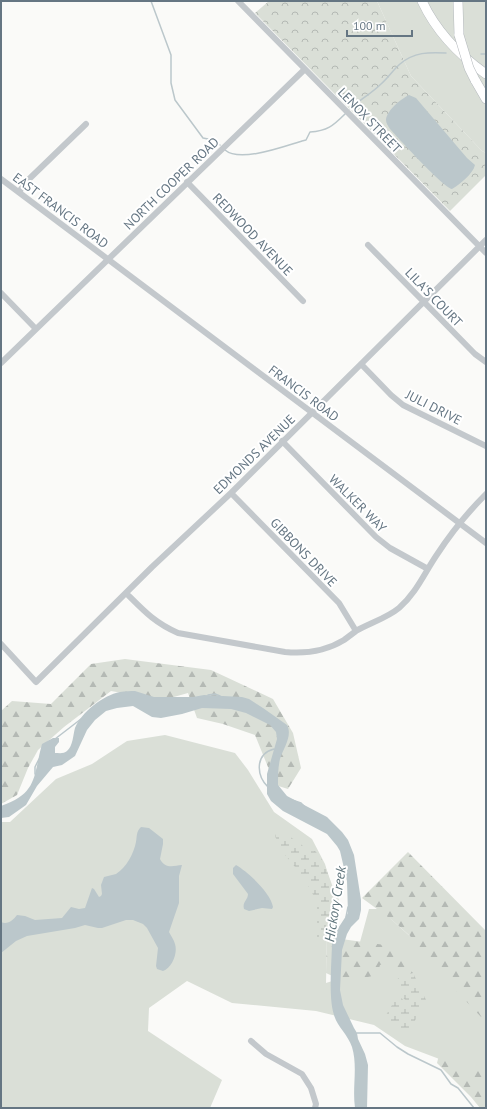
<svg xmlns="http://www.w3.org/2000/svg" width="487" height="1109" font-family="'PT Sans',sans-serif">
<style>
.grass{fill:#dadfd7}
.forest{fill:url(#forest-firs)}
.wetland{fill:url(#wetland-marsh)}
.park{fill:url(#park-crowns)}
.water{fill:#bbc7cb}
.lines{fill:none;stroke-linecap:round;stroke-linejoin:round}
.stream{stroke:#bbc7cb;stroke-width:1.5}
.highway-casing{stroke:#b4b9bd;stroke-width:10}
.minor{stroke:#c3c8cc;stroke-width:6}
.highway{stroke:#fff;stroke-width:9}
.highway-bridge-casing{stroke:#b4b9bd;stroke-width:10;stroke-linecap:butt}
.highway-bridge{stroke:#fff;stroke-width:9}
.labels{text-anchor:middle;stroke-width:4;stroke-linejoin:round;paint-order:stroke}
.street-label{font-size:13px;fill:#657683;stroke:#fff}
.water-label{font-size:14px;font-style:italic;fill:#60757c;stroke:#fff}
</style>
<defs>
<pattern id="forest-firs" width="22" height="20" patternUnits="userSpaceOnUse"><rect width="22" height="20" fill="#dadfd7"/><path d="M5 1l3.5 6h-7zM16 11l3.5 6h-7z" fill="#b4b9b4"/></pattern>
<pattern id="wetland-marsh" width="20" height="14" patternUnits="userSpaceOnUse"><rect width="20" height="14" fill="#dadfd7"/><path d="M1 5h8M5 5V1M11 12h8M15 12V8" fill="none" stroke="#b4b9b4"/></pattern>
<pattern id="park-crowns" width="20" height="18" patternUnits="userSpaceOnUse"><rect width="20" height="18" fill="#dadfd7"/><path d="M2 6a3 3 0 1 1 6 0M12 15a3 3 0 1 1 6 0" fill="none" stroke="#b4b9b4"/></pattern>
</defs>
<rect width="100%" height="100%" fill="#fafaf8"/>
<path class="grass" d="M377,1H486V153L482,151L411,76Z
M165,735L235,753L248,770L274,812L312,839L325,864L333,892L327,933L326,983L351,975L369,909H380L413,939L486,1014V1085L442,1060L405,1046L374,1025L316,1011L232,1003L187,981L149,1008L148,1031L222,1080L210,1108H1V822H10L56,779L92,764L127,741Z"/>
<path class="forest" d="M125,659L211,670L273,699L293,733L301,768L288,789L272,784L270,772L255,735L223,724L197,718L188,693L163,700L111,691L64,727L38,750L28,768L17,795L1,804V711L12,701L51,704L91,664Z
M408,852L486,931V1020H484L422,955L410,936L392,920L362,898Z
M327,937L392,946L413,973L397,977L386,963L380,965L377,975L345,982L326,973Z
M439,1055L461,1070L486,1068V1108H480L471,1097L437,1063Z"/>
<path class="wetland" d="M279,832C289,835 301,843 308,851H315C324,859 327,871 331,882C333,889 337,894 339,900L335,914V928L327,931L319,938H317V902L304,878L281,850L275,836L276,834Z
M405,973L414,975L427,1002L416,1011L418,1014L413,1025L404,1031C396,1028 387,1024 386,1015L398,995L411,1007L400,994L395,981Z"/>
<path class="park" d="M269,1H377L411,76L482,151L486,153V175L450,211L255,13Z"/>
<path class="water" d="M409,95L416,98L467,158L475,165C473,174 460,184 452,189C443,187 399,139 390,129C388,126 386,123 386,120C387,110 401,99 409,95Z
M135,691L154,697H193L204,695L242,697L249,699L263,708L287,725C293,736 283,749 280,759C278,767 278,777 278,785L287,796L327,817L342,832L348,840L354,855L361,900V910L359,919L351,927L347,934L342,950L340,990L343,1005L354,1028L357,1033L358,1039L365,1054L368,1065L367,1108H355C352,1087 358,1067 352,1047C348,1035 337,1026 334,1015C328,997 332,961 332,941L335,933L348,913L347,881L340,851L337,846L327,834L283,811L271,801L267,794V774L277,739L276,732L270,725L246,713L231,709L202,708L182,714L161,718L152,717L133,706L117,708L106,711L95,720L87,730L75,756L62,765L53,767L37,786L26,805L9,817L1,818V806C38,793 33,777 42,744L53,738H59V742L55,747V753C59,753 64,754 67,751C73,746 73,735 75,728C81,713 103,695 120,692C125,691 131,691 135,691Z
M141,827L149,828L163,839V844L160,859C165,869 173,866 182,865L179,876V903L169,932C171,936 174,940 175,944C178,953 172,968 163,971L157,969L156,966L158,948L147,928L143,924L133,920H126L102,928H98L85,925L75,928L27,936L16,941L1,953V922C8,925 13,920 17,915L25,916L35,920L62,918L71,907L79,909L85,908L92,888L94,889L99,897L101,896L102,894L101,885L104,877C108,876 112,875 116,874C126,868 134,853 136,842C137,836 136,832 141,827Z
M236,865C248,872 271,893 273,907L272,909L262,908L249,911L244,909C242,902 248,900 248,894L233,874V868Z"/>
<g class="lines">
<path class="stream" d="M151,1L171,55V83L175,100L203,138L213,140L220,145
M481,54H486
M350,109C359,100 371,94 381,84C388,78 393,70 400,64C414,52 429,52 446,53
M225,150C240,163 285,146 302,141L306,140L310,132C327,131 333,126 345,114
M208,695L215,694L220,696
M55,739L81,719
M35,774V767L39,759
M268,787C256,775 255,754 274,749
M292,800L301,803L304,806
M346,917L348,907
M357,1033H380L397,1047L408,1054L441,1070L451,1084L458,1088L474,1108"/>
<g class="highway-casing">
<path id="highway" d="M422,1C436,31 459,55 486,74
M458,1L459,35
M475,80L486,99"/>
</g>
<path class="minor" d="M238,1L486,253
M1,179L486,543
M187,182L303,301
M19,192L26,182L86,124
M368,245L475,354L486,362
M1,293L36,329
M1,363L305,69
M361,364L391,395L403,405L486,446
M282,441L376,537L390,548L428,569
M231,493L339,603L356,631
M127,594C144,611 155,623 178,633L285,652C306,654 326,651 344,640C348,637 352,634 356,631C370,623 387,618 399,608C416,593 424,574 436,556C451,533 467,513 486,494
M1,644L36,682L152,567L231,493L486,240
M251,1041L266,1054L302,1074L311,1088L316,1104L315,1108"/>
<use href="#highway" class="highway"/>
<g class="highway-bridge-casing">
<path id="highway-bridge" d="M459,35L469,68L475,80"/>
</g>
<use href="#highway-bridge" class="highway-bridge"/>
</g>
<g class="labels">
<g class="street-label">
<text transform="translate(370 120) rotate(46)" y="5">LENOX STREET</text>
<text transform="translate(171 183) rotate(-44)" y="5">NORTH COOPER ROAD</text>
<text transform="translate(61 210) rotate(37)" y="5">EAST FRANCIS ROAD</text>
<text transform="translate(253 234) rotate(46)" y="5">REDWOOD AVENUE</text>
<text transform="translate(434 297) rotate(46)" y="5">LILA'S COURT</text>
<text transform="translate(304 393) rotate(37)" y="5">FRANCIS ROAD</text>
<text transform="translate(434 407) rotate(27)" y="5">JULI DRIVE</text>
<text transform="translate(254 454) rotate(-44)" y="5">EDMONDS AVENUE</text>
<text transform="translate(358 503) rotate(45)" y="5">WALKER WAY</text>
<text transform="translate(304 552) rotate(46)" y="5">GIBBONS DRIVE</text>
</g>
<g class="water-label">
<text transform="translate(335 904) rotate(-81)" y="5">Hickory Creek</text>
</g>
</g>
<rect width="487" height="1109" fill="none" stroke="#657683" stroke-width="4"/>
<path d="M347 30v6h65v-6" fill="none" stroke="#657683" stroke-width="2"/>
<text x="353" y="30" font-size="12" fill="#657683" stroke="#ffffff" stroke-width="3" paint-order="stroke">100 m</text>
</svg>
